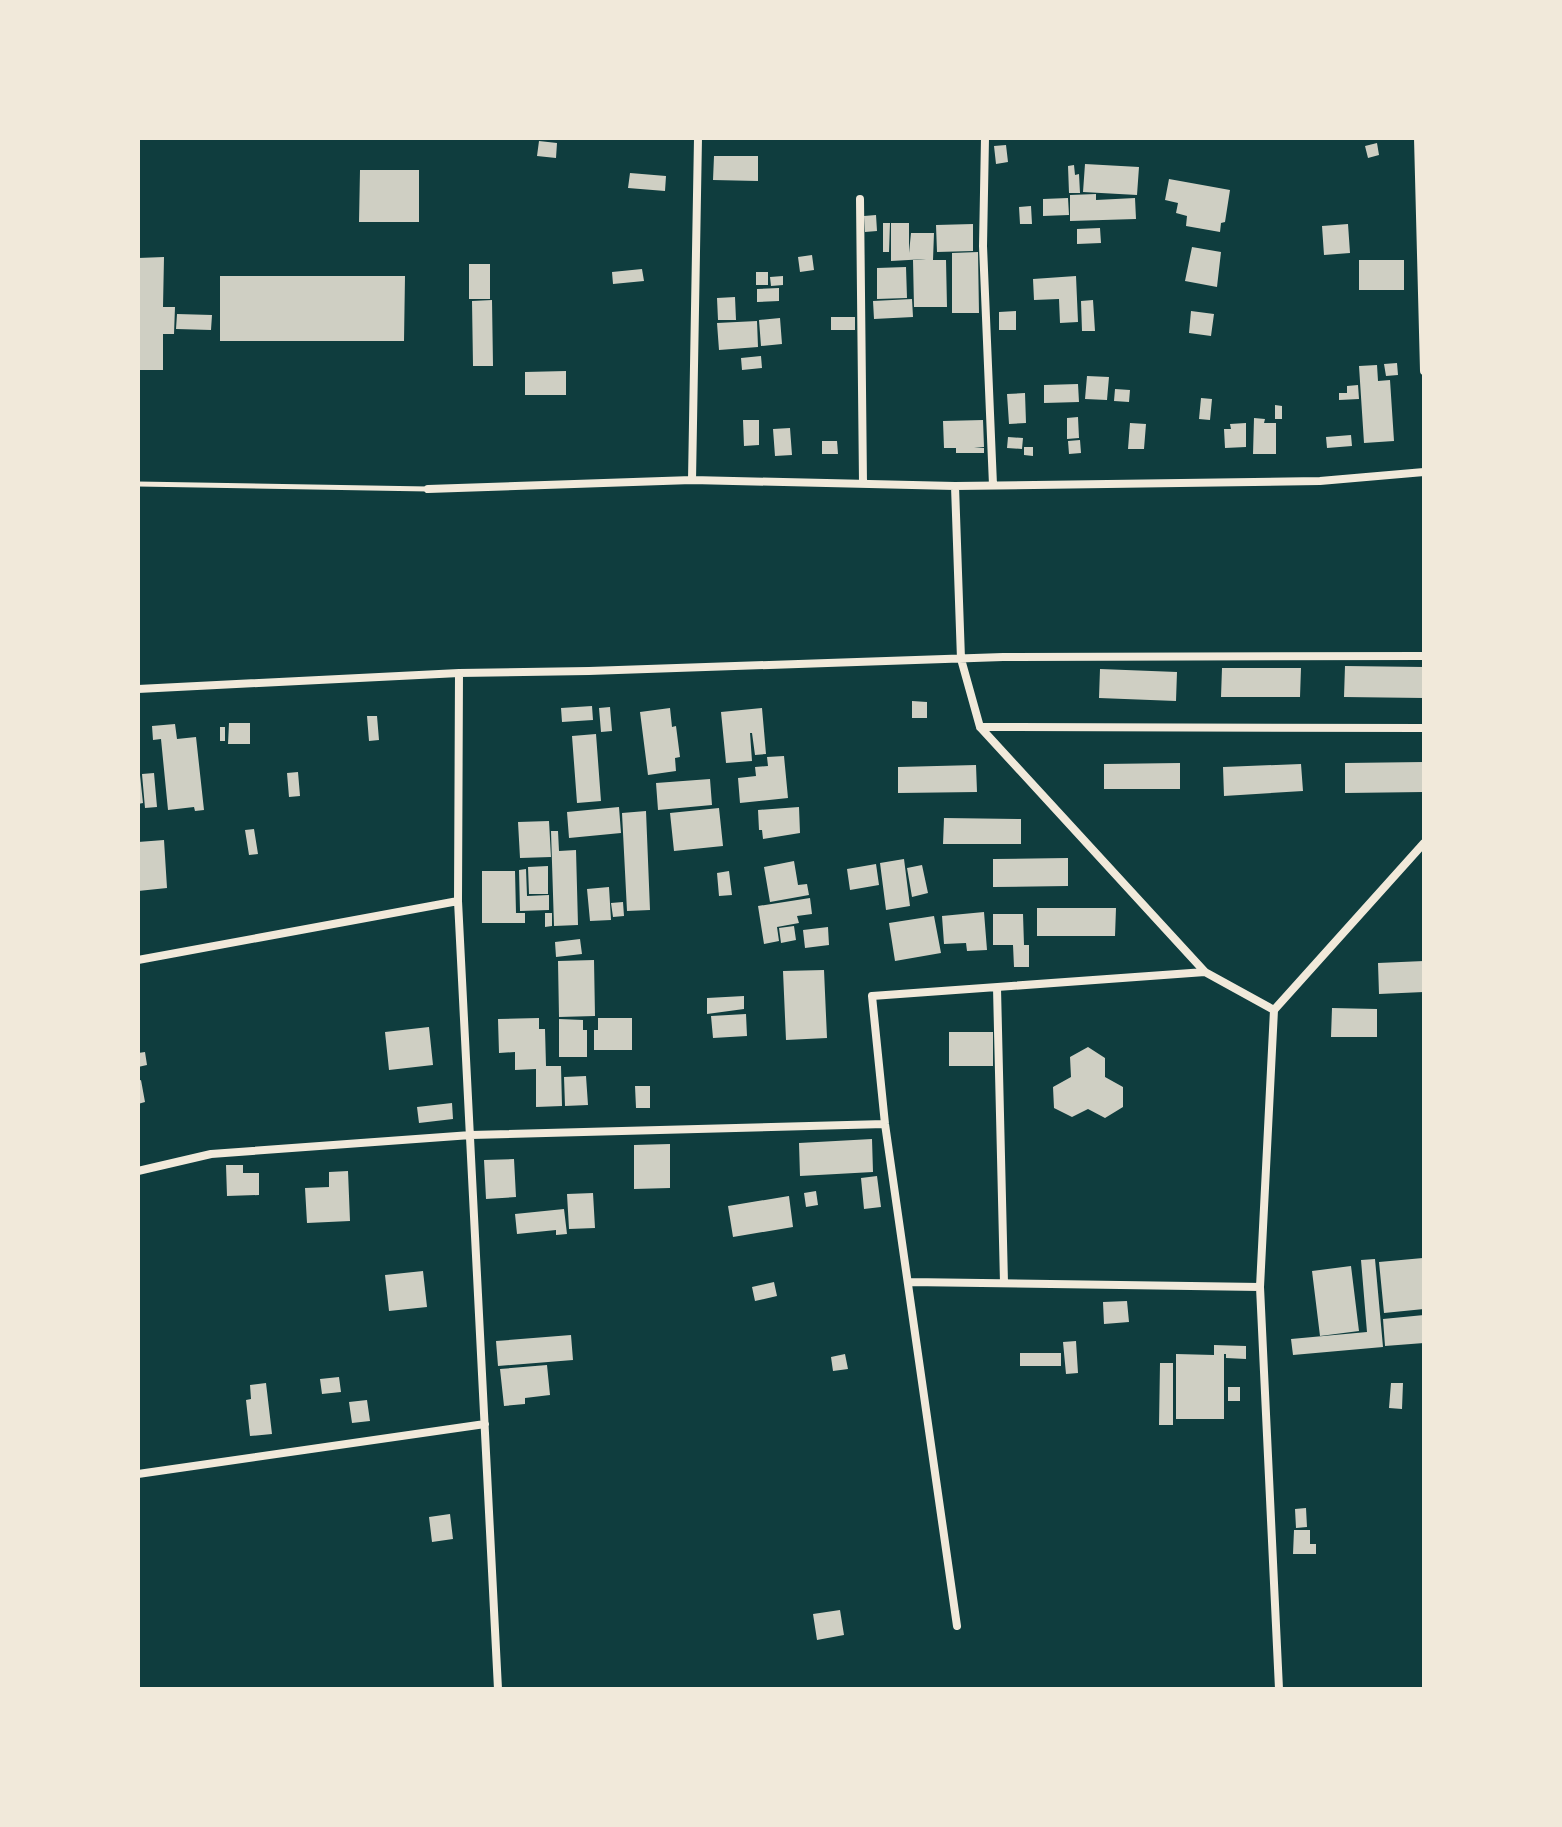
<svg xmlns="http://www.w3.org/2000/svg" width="1562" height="1827" font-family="Poppins,sans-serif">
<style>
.building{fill:#cfcfc3}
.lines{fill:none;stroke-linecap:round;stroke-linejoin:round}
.service{stroke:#f1e9da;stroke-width:5}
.minor{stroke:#f1e9da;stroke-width:8}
</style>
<rect width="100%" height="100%" fill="#0f3d3e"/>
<path class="building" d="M539,141L557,143L556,158L537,156Z
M1377,143L1379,155L1368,158L1365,146Z
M1006,145L1008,162L996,164L994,146Z
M714,156H758V181L713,180Z
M1085,164L1139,167L1137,195L1083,192Z
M1074,165L1075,175L1079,174L1080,193H1069L1068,166Z
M360,170H419V222H359Z
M630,173L666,176L665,191L628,188Z
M1169,179L1230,190L1225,222L1221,223L1220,232L1186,226L1187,216L1176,213L1178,203L1165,200Z
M1096,194V200L1135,198L1136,219L1070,221V195Z
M1068,198L1069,215L1043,216V199Z
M1031,206L1032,224H1020L1019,207Z
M876,215L877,231L865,232L864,216Z
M883,223H890L889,252H883Z
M891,223H909V253L911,233H934L933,260H946L947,307H914L913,260L926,259L891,261Z
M973,224V251L937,252L936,225Z
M1348,224L1350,253L1324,255L1322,226Z
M1100,228L1101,243L1077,244V229Z
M1192,247L1221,252L1217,287L1185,281Z
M978,252L979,313H952V253Z
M812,255L814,270L800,272L798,257Z
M164,257L163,307H175L174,334H163V370H138V258Z
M1359,260H1404V290H1359Z
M469,264H490V299H469Z
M906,267L907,298L877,299V268Z
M642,269L644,281L613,284L612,272Z
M756,272H768V285H756Z
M220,276H405L404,341H220Z
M783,276V285L771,286L770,277Z
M1076,276L1078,322L1060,323L1059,299L1034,300L1033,279Z
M779,288V301L757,302V289Z
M735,297L736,320H718L717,298Z
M912,299L913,317L874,319L873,301Z
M492,300L493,366H473L472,301Z
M1093,300L1095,331H1082L1081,301Z
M1016,311V330H999V312Z
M1191,311L1214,314L1211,336L1189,333Z
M177,314L212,315L211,330L176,329Z
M831,317H855V330H831Z
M780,318L782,344L761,346L759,320Z
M757,321L758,347L719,350L717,323Z
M761,356L762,368L742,370L741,358Z
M1397,363L1398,375L1386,376L1384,364Z
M1377,365L1378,381L1390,380L1394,441L1364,443L1359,366Z
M566,371V395H525V372Z
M1087,376L1109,377L1107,400L1085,399Z
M1078,384L1079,402L1044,403V385Z
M1358,385L1359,399L1339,400V393H1347V386Z
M1115,389L1130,390L1129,402L1114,401Z
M1025,393L1026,423L1009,424L1007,394Z
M1201,398L1212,399L1210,420L1199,419Z
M1275,405L1282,406V419H1275Z
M1078,417L1079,438L1067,439V418Z
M1254,418L1265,419L1264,423H1276V454H1253Z
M743,420H759V445L744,446Z
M983,420L984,447L974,448H984V453H956V448H944L943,421Z
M1130,423L1146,424L1144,449H1128Z
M1246,423V447L1225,448L1224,429H1231L1230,424Z
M790,428L792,455L775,456L773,429Z
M1351,435L1352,446L1327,448L1326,437Z
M1008,437L1023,438L1022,449L1007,448Z
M1080,440L1081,453L1069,454L1068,441Z
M822,441H837L838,454H822Z
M1024,447H1033V456L1024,455Z
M1345,666L1424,667V698L1344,697Z
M1222,668H1301L1300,697H1221Z
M1100,669L1177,672L1176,701L1099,698Z
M912,701L927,702V718H912Z
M592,706L593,720L562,722L561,708Z
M610,707L612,731L601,732L599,708Z
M670,708L672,727L676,726L680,757L675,758L676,771L648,775L640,712Z
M762,708L766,754L755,755L752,733H750L752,761L726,763L721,712Z
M367,716H377L379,740L369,741Z
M229,723H250V744H228Z
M175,724L177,739L196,737L204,810L195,811L194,807L168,810L161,739L153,740L152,726Z
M220,727H225V741H220Z
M596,734L601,801L577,803L572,736Z
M784,756L788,798L740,803L738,778L756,776L755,767L768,766L767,757Z
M1424,762V792L1345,793V763Z
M1180,763V789H1104V764Z
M1301,764L1303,791L1224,796L1223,767Z
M976,765L977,792L898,793V767Z
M298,772L300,796L289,797L287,773Z
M154,773L157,807L145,808L142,774Z
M138,775H140L143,803L138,804Z
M710,779L712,805L658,810L656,783Z
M619,807L621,833L569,838L567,812Z
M799,807L800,833L763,839L762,830H759L758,810Z
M719,808L723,846L674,851L670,813Z
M646,811L650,910L627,911L622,813Z
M944,818L1021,819V844H943Z
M549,821L551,857L520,858L518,822Z
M254,829L258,854L249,855L245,830Z
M551,831H558L559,851L576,850L578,925L554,926Z
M164,840L167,888L138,891V842Z
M1068,858V886L993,887V859Z
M904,859L910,906L886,910L880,863Z
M794,861L798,885L807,884L809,895L770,902L764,867Z
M876,864L879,885L850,890L847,869Z
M922,865L928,893L912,897L907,868Z
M548,866V894H529L528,867Z
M526,869L527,896L549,895V910L520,911L519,870Z
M482,871H515L516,913H525V923H482Z
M729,871L732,895L719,896L717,873Z
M609,887L611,920L590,921L587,889Z
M810,898L812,914L797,916L799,923L777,927L779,941L764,944L758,906Z
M623,902L624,916L613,917L611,903Z
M1037,908H1116L1115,936H1037Z
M984,912L987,950L967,951L966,943L944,944L942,916Z
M545,913H552V926L545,927Z
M993,914H1023L1024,945H1029V967H1014L1013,945H993Z
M934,916L941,953L895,961L889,923Z
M794,926L796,940L781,943L779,928Z
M828,927L829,945L805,948L803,930Z
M580,939L582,954L556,957L555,942Z
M594,960L595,1016L559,1017L558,961Z
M1424,961V992L1379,994L1378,963Z
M824,970L827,1038L786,1040L783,971Z
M744,996V1009L707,1014V998Z
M1332,1008L1377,1009V1037H1331Z
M746,1014L747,1036L713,1038L711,1016Z
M539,1018V1029H545L546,1066H561L562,1106L536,1107V1069L515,1070V1052L499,1053L498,1019Z
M598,1018H632V1050H594V1030H598Z
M559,1019L583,1020V1030H587V1057H559Z
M429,1027L433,1065L389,1070L385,1032Z
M949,1032H993V1066H949Z
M1088,1047L1105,1058V1077L1123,1087V1107L1105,1118L1088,1109L1072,1117L1054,1108L1053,1087L1071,1077L1070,1057Z
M145,1052L147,1065L138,1067V1053Z
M586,1076L588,1105L565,1106L564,1077Z
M141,1080L145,1102L138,1104V1081Z
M635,1086H650V1108H636Z
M452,1103L453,1119L419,1123L417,1107Z
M872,1139L873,1172L800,1176L799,1143Z
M670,1144V1188L634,1189V1145Z
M514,1159L516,1197L486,1199L484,1160Z
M226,1165H243V1173H259V1195L227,1196Z
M348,1171L350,1221L307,1223L305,1188L329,1187V1172Z
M877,1176L881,1207L864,1209L861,1178Z
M816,1191L818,1205L806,1207L804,1193Z
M593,1193L595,1228L569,1229L567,1194Z
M789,1196L793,1227L733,1237L728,1206Z
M564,1209L567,1234L556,1235V1230L517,1234L515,1214Z
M1423,1258L1424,1309L1384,1313L1379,1262Z
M1375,1259L1383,1347L1293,1355L1291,1339L1367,1332L1361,1260Z
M1351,1266L1359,1331L1320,1336L1312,1271Z
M423,1271L427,1307L389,1311L385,1275Z
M774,1282L777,1296L755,1301L752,1287Z
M1127,1301L1129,1322L1104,1324L1103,1302Z
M1424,1315V1343L1385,1346L1383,1319Z
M571,1335L573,1360L498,1366L496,1341Z
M1076,1341L1078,1373L1066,1374L1063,1342Z
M1214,1345L1246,1346V1359L1226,1358V1354H1224V1419H1176V1354L1214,1355Z
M1020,1353H1061V1366H1020Z
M845,1354L848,1369L833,1371L831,1357Z
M1160,1363H1173V1425H1159Z
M547,1365L550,1395L525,1398V1404L504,1406L500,1369Z
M339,1377L341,1392L322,1394L320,1379Z
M266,1383L272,1434L250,1436L246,1400L251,1399L250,1385Z
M1391,1383H1403L1402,1409L1389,1408Z
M1228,1387H1240V1401H1228Z
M367,1400L370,1421L352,1423L349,1402Z
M1306,1508L1307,1527L1296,1528L1295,1509Z
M450,1514L453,1539L432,1542L429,1517Z
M1294,1530H1310V1544H1316V1554H1293Z
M840,1610L844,1635L817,1640L813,1614Z"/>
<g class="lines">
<path class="service" d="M138,484L428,489"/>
<path class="minor" d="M985,138L983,246L993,485
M1418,138L1424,371
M860,199L863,483
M692,480L698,138
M955,486L961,659L980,727L1205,972L1274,1010
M428,489L692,480L955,486L1320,481L1424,472
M459,673L458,901L498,1689
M138,689L459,673L589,671L1003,657L1424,656
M980,727L1424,728
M138,960L458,901
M997,988L1004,1283
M138,1171L211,1154L471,1135L885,1124
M909,1282L1260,1287
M138,1474L485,1424
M957,1626L885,1124L872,996L1205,972
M1279,1689L1260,1287L1274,1010L1424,843"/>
</g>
<rect width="1562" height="1827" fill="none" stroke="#f1e9da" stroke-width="280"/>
</svg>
